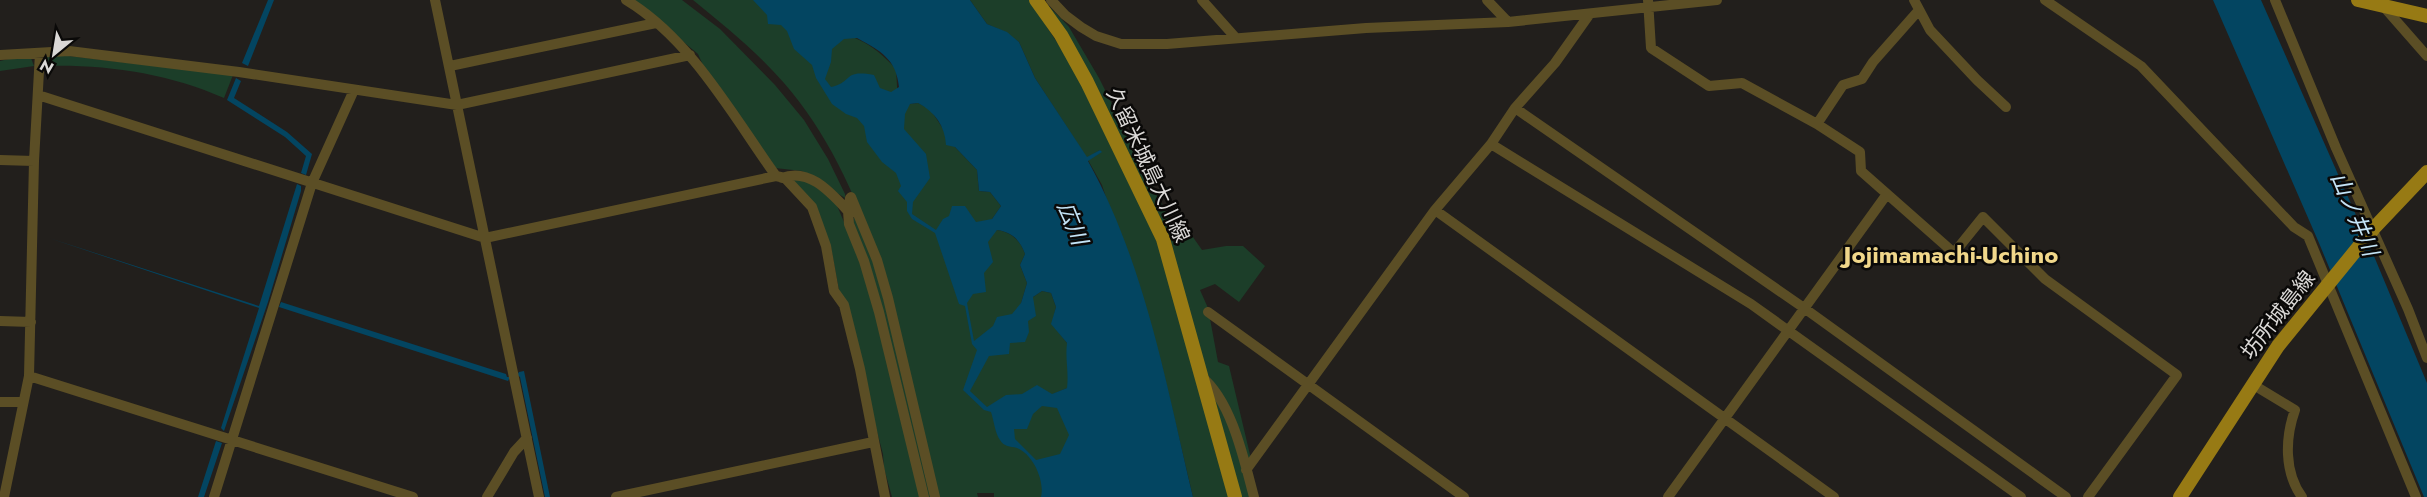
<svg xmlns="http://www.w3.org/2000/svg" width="2427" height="497" font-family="Jost,'Noto Sans JP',sans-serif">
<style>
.green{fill:#1c3e29}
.water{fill:#034561;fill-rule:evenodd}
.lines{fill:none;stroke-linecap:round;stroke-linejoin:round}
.minor{stroke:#5b4e25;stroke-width:10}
.major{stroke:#977a14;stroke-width:14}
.labels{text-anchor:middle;stroke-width:5;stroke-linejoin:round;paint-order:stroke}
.street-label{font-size:21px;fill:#dbd9d7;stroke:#0a0908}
.water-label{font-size:22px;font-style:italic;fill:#c4e4f7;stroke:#0a0908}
.quarter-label{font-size:24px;font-weight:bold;fill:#f0d78a;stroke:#0a0908}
</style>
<rect width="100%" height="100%" fill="#221f1c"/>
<path class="green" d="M633,0H682L720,29L775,85L804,120L828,159L845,194V198L802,171L775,168L707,74L698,54Z
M693,0H836L825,28C859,38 872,43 896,69L900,137L904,105L918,103L930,109L955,147L977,170L979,191L990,192L1001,206L992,219L983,240L997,230C1011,232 1020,240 1025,254L1020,265L1027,283L1016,320L1033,297L1042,291L1051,293L1056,307L1052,324L1067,343L1079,383L1032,403L1065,406L1089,497H994V493H977L978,497H938C904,360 879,192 784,83C757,52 725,26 693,0Z
M970,0H1029L1076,71L1124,166L1163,256L1229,497H1193L1162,366L1102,185L1088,160L1101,152L1100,150L1087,158L1035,78L1019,42L1003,31L987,24Z
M1043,0L1069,27L1099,78L1172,224L1188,230L1202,250L1226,246H1243L1265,266L1239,302L1215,284L1200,290L1208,308L1218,362L1229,366L1251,459L1247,461L1239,432L1207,373L1163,224Z
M60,55L233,75L224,98C167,73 105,64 43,66V61L47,56Z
M13,58H31L34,66L0,71V61Z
M794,177L812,183L835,201L859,257L873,296L920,497H892L884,468L883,454L839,290L831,248L792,181Z
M854,215L874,260L932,497H928L853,226Z
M1210,387L1234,431L1251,497H1241Z"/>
<path class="water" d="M268,0H274L248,66L242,63Z
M753,0H970L987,24L1007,32L1019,42L1035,78L1087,157L1100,150L1102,152L1088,161C1145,264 1166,383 1193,497H1041C1045,481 1033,454 1017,448C1010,446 1004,447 1000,440C995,433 994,421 991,412L984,410L963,390L977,350L972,344L965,306L959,304L935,233L912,219L907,211V202L898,191L901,186L896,173L882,162L867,142L864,126L857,118L846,114L832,104L816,78L812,65L794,49L787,31L781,25L768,24L767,15ZM857,38C881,51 896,59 899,87L891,92L880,88L874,75C842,69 854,82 831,87L825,79L831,62L832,49L844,39ZM918,103C935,112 945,126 946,145L955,147L977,170L979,191L990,192L1001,206L992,219L976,222L965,206H952L949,216L943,219L936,230L912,214L913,202L930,178L926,154L904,129L905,114L910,104ZM997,230C1012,232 1020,240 1025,254L1020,265L1027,283L1021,303L1012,314L997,317L993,326L974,341L967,303L973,294L986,292L984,273L993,262L988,242ZM1042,291L1051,293L1056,307L1051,324L1067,343C1065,359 1069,372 1067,388L1052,394L1037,385L1022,394L1006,395L987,407L970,391L989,356L1009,354L1010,343L1025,342L1029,332L1028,321L1036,316L1033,297ZM1042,406L1057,408L1069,435L1060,454L1036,460L1015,439L1014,429H1027L1033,414Z
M2213,0H2261L2371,249L2427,383V497H2424L2319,243Z
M236,78L241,81L234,98L287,132L312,154L306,175L301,173L306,156L285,137L227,100Z
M297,184L301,186V191L268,302L224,431L221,428L259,308L49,238L259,306Z
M281,302L506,374L507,377H510L508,381L279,307Z
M524,371L550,497H545L520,377L517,375L519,372Z
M216,441L222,443L204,497H198Z"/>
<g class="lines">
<path class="minor" d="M435,0L539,497
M626,0C691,39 733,116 776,176
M1051,0L1065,15L1081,27L1096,36L1121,44H1167L1366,28L1508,22L1717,0
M1202,0L1235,37
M1487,0L1508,22
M1648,0L1651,48L1709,86L1742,83L1817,124L1860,152L1861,171L1954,253L1983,217L2045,279L2177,375L2088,497
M1914,0L1930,30L1977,80L2006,107
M2045,0L2141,66L2294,227L2308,236L2416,497
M2275,0L2336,148L2408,309L2427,358
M2384,7L2427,56
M0,55L69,51L239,72L457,105L690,55
M450,66L656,23
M38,95L485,238L776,176L785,178L812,207L826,246L834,291L844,305L860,369L885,497
M1515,108L1804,308L2066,497
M1817,124L1843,85L1862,79L1873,62L1919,10
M1491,144L1751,304L2021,497
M0,160L34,161
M782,178C809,167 831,193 848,211
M851,197L877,260L888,298L935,497
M850,198L848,211L849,224L864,261L879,312L924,497
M1435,210L1834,497
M1208,312L1464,497
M0,321L31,322
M29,376L413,497
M1202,377C1232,402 1244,460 1254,497
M2252,384L2295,410C2285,438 2284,472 2302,497
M0,402H23
M1246,470L1435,210L1491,144L1515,108L1555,63L1589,15
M4,497L29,376L34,161L40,53
M214,497L312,183L354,90
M487,497L514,452L527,438
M616,497L873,442
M1668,497L1887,194"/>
<path class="major" d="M1036,0L1061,35L1087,82L1163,239L1235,497
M2358,0L2427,16
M2180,497L2278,346L2374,228L2427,172"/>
</g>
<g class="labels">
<g class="street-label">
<text transform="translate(1148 165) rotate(65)" y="7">久留米城島大川線</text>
<text transform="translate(2278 315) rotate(-52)" y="7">坊所城島線</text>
</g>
<g class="water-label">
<text transform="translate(2355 214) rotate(67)" y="8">山ノ井川</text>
<text transform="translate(1073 223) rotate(68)" y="8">広川</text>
</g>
<g class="quarter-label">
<text x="1951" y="263">Jojimamachi-Uchino</text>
</g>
</g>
<g transform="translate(54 54) rotate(210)" stroke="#0a0908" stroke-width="4.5" paint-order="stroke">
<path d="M0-4.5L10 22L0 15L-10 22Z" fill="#dbd9d7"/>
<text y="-9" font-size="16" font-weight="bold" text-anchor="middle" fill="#dbd9d7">N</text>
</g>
</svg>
